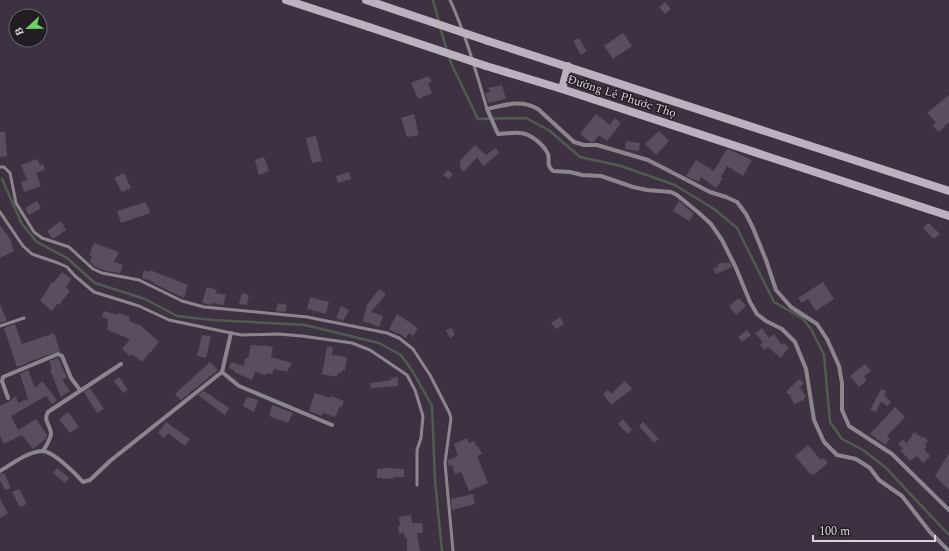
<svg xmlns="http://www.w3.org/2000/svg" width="949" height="551" font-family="Spectral,serif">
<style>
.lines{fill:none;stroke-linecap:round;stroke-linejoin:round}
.stream{stroke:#515b50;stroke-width:2.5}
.building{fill:#5a4d5e}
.lane{stroke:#8c858e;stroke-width:3}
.street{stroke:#8c858e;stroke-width:4}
.secondary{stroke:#bbb1bf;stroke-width:8}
.secondary-bridge{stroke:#bbb1bf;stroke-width:8}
.labels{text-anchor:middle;stroke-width:3;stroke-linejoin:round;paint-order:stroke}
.street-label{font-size:12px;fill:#dbd3dd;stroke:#221c23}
</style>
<rect width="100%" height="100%" fill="#3e3242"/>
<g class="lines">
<path class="stream" d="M433,0L439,22
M440,27L447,51
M449,56L451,63L478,119L526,118L550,131L580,157L621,166L675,185L714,209L737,228L774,302L802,318L811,329L824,355L830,422L842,439L863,450L885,467L949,535
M2,179L22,224L37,242L67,258L95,283L145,299L177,316L212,320L305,325L379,343L401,355L413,372L432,406L435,480L442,551"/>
</g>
<path class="building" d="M665,2L671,9L665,14L659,7Z
M623,33L632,46L613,59L604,46Z
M579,38L587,51L581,55L573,41Z
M429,76L432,82L428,83L432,93L418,99L411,83Z
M502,85L506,99L488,103L485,93L490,92L488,88Z
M949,95V122L939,132L933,126L936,122L927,113Z
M414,114L419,135L407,137L401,118Z
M596,114L610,125L615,118L621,123L607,141L599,135L594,142H590L580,134Z
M659,131L669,141L656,155L645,144Z
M0,132H5L7,156L0,157Z
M316,136L322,161L312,163L306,138Z
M626,141L640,143L639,151L625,149Z
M475,145L486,155L496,148L499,153L483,166L477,157L464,172L460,168L461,164L459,162Z
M728,149L752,160L743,176L727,166L721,177L723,178L716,188L701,177L699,182L686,176L696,160L714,171L726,150L727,151Z
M264,157L269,171L259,175L255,160Z
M37,159L40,165L43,164L45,170L36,173L41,186L24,192L21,182L27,180L21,165Z
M448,170L453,174L449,179L443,175Z
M349,172L351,179L338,183L336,176Z
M124,173L131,188L122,192L114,178Z
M37,201L41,208L29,215L25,208Z
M679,201L694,214L689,221L673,211Z
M146,202L150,213L121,223L117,211Z
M61,221L66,230L53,239L52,238L47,231Z
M929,223L940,234L934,239L923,228Z
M0,225L12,242L11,243L14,251L0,258Z
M94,243L119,252L114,262L123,265L120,273L105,271L94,266L90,262L92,256L89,255Z
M723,262L724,264L729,262L732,267L716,274L713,268L718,267L717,264Z
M144,270L150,272V270L188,285L184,298L153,283L154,282L142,278Z
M62,272L71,279L66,287L70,291L59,305L57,304L52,311L40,301L52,282L53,283Z
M823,282L834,299L816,311L808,299L802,303L798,298Z
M207,287L217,290L216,293L226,295L223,305L213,303L212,305L202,303Z
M379,289L386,294L371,312L383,316L379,327L364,321L362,324L367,305Z
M242,293L249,295L247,305L239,304Z
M310,297L329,302L326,314L307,309Z
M739,298L746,306L736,315L729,306Z
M278,303L287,305L285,312L276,311Z
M0,304L7,321L0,323Z
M341,306L349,310L343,321L336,318Z
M104,311L118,315V313L130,317L129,321L140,325L159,342L142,362L132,354L130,356L122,349L130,339L107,330L108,319L102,317Z
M397,314L418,328L413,336L409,333L406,338L398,333V334L389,329Z
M560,317L564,324L556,329L551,323Z
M15,324L22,344L54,333L60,351L28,362V363L17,367L4,328Z
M452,328L455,335L450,338L446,330Z
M762,328L769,338L774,334L782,345L784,343L789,347L781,358L768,347L765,350L760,345L763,342L755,333Z
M747,330L751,335L742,342L738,337Z
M202,335L211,336L206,358L197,356Z
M251,345L261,346V345L273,347L271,357L292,363L287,372L282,370V371L274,369L272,374L267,373L266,375L255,372L252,380L234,372L235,371L229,368L231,362L244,366L245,358H248Z
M327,346L333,347L332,355L347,357L345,371L342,370L341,373H338L337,377L322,374Z
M58,358L67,378L62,380L70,391L61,397L50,370L52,369L49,361Z
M210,362L218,370L181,400L175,394Z
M865,364L871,371L864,376L867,380L859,387L850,376Z
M28,370L35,388L42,381L57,400L52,404L46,396L11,416L18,430L36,419L47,435L46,439L33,449L22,435L4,444L0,436V406L10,401L16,396L18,403L28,399L20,374Z
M119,377L128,390L123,393L114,381Z
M398,377V386L371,388L370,383L391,380V378Z
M799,379L804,383L800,387L806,397L804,398V400L794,404L790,396L793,395L792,394L790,396L786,392Z
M625,381L632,389L611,405L603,394L608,390L611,394Z
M90,388L104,409L97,413L84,392Z
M881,389L886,391L884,395L891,402L887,406L881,401L876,412L870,410Z
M204,391L229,408L225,415L198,395Z
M315,393L330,398L331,396L344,401L342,407L340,406L335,417L323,413L322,416L309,411Z
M247,397L258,400L254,412L243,406Z
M272,405L293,413L288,423L269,416Z
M895,407L905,417L887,436L890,439L885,445L870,434Z
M67,413H69L79,427L70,433L59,419Z
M623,419L632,430L628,434L618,424Z
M166,422L190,439L185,446L168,433L164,438L158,433Z
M643,422L659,439L654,443L639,426Z
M914,432L923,438L924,437L928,441L925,445L927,447L924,449L930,456L923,463L917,456L910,461L901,451L903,448L898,445L902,440L907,443Z
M467,438L469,443L474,441L477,447H478L482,454L477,456L488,483L469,491L461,472L455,474L452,465L449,466L448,463V460L458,456L454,444Z
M808,445L821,460L823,458L828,463L814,475L813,473L811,475L795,456Z
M949,453V490L935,476Z
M57,468L69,478L65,483L53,473Z
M388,468L404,469V477H393V479L377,478V469Z
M4,473L11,488L5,490L0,480V474Z
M19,489L27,504L20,507L12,492Z
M473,494L475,504L452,510L451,499Z
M0,499L8,513L0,518Z
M411,515L412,523H422L423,533H417L420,551H407V537L405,538L404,533L399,534L398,526H400L399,517Z"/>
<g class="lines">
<path class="lane" d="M450,0C466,35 476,72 487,109
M0,167H4L10,173L16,203L34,232L42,238L69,247L93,269L102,273L139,280L182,301L204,307L307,317L387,333L399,338L413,349L430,375L449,412L451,418L445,463L453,551
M0,212L23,246L32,254L58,263L67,267L75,276L94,292L139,306L169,320L231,333L242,335L278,334L302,336L352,343L370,350L407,375L415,390L423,416L421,438L417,450V485
M0,326L24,318"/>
<path class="street" d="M222,372L231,333
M8,398L2,381L3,377L58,354L62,356L71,378L80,390
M43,451C46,446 51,439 51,433C50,424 43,421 48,412L121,364
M0,471C12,464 27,452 42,451C53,451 76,474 83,482L90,480L110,461L222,372L239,386L332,425
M949,510L892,454L849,426L842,410V383L839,366L827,339L817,324L791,307L776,290L766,260L753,228L746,214L737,202L726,197L710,192L648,160L597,145H584L574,142L538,109C521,99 505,105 487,109L498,134C506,134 513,132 520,133C530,133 544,145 548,154C550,161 546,165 553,171L570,172L582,175L601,176L633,187L647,190L671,192L677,195L699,213L711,224L722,240L736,268L750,302L757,314L766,321L782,329L795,342L806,369L814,420L824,442L837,455L856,459L870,468L879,480L902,496L930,532L949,551"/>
<path class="secondary" d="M286,0L369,27
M366,0L375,3
M488,41L949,191
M486,66L562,89L949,216
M562,89L568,66"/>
<path class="secondary-bridge" d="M375,3L488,41
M369,27L486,66"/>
</g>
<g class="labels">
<g class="street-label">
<text transform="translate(622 96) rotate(18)" y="4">Đường Lê Phước Thọ</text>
</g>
</g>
<g transform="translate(28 28) rotate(248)"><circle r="19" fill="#221c23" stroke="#6c656d"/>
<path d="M0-3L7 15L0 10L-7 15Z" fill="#6cd362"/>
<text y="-6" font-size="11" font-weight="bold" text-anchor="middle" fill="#dbd3dd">B</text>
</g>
<path d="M813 535v6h122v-6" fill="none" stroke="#dbd3dd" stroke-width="2"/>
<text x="819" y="535" font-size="12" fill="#dbd3dd" stroke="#221c23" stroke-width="3" paint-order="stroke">100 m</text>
</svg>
